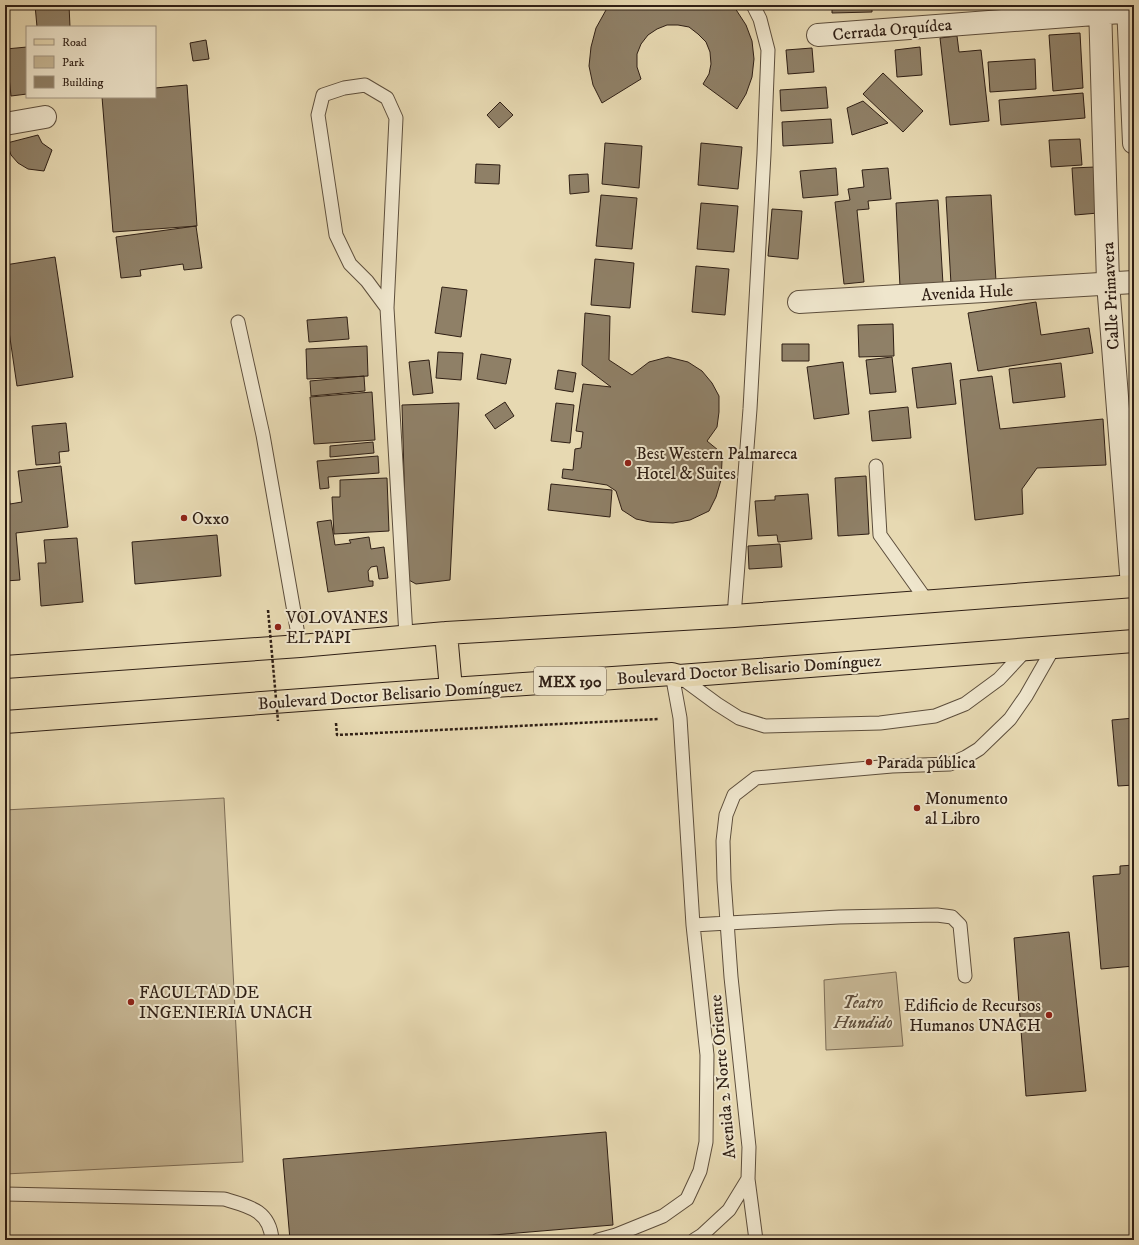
<svg xmlns="http://www.w3.org/2000/svg" width="1139" height="1245" font-family="'IM FELL DW Pica',serif">
<style>
.green{fill:#c8b997;stroke:#7c6c56}
.building{fill:#8f8067;stroke:#2f1f15}
.lines{fill:none;stroke-linecap:round;stroke-linejoin:round}
.service-casing{stroke:#5d4e3c;stroke-width:15}
.minor-casing{stroke:#5d4e3c;stroke-width:24}
.primary-casing{stroke:#2f1f15;stroke-width:24}
.path{stroke:#2f1f15;stroke-width:2.5;stroke-dasharray:3 2;stroke-linecap:butt}
.service{stroke:#efe6cd;stroke-width:13}
.minor{stroke:#efe6cd;stroke-width:22}
.primary{stroke:#e7d9b2;stroke-width:22}
.path-bridge{stroke:#2f1f15;stroke-width:2.5;stroke-dasharray:3 2;stroke-linecap:butt}
.poi-dot{fill:#8f2418;stroke:#efe6cd;stroke-width:1.5}
.labels{text-anchor:middle;stroke-width:4;stroke-linejoin:round;paint-order:stroke}
.shield{fill:#efe6cd;stroke:#695b4c;stroke-width:1}
.shield-label{font-size:16px;font-weight:bold;fill:#2f1f15}
.street-label{font-size:17px;fill:#2f1f15;stroke:#efe6cd}
.poi-label{font-size:17px;fill:#2f1f15;stroke:#efe6cd;text-anchor:start}
.park-label{font-size:17px;font-style:italic;fill:#5d4d3c;stroke:#efe6cd}
</style>
<rect width="100%" height="100%" fill="#e7d9b2"/>
<filter id="stains"><feTurbulence type="fractalNoise" baseFrequency=".005" numOctaves="4"/><feColorMatrix values="0 0 0 0 .2 0 0 0 0 .09 0 0 0 0 .02 0 0 0 .5 -.17"/></filter>
<radialGradient id="worn" r=".72"><stop offset=".6" stop-color="#630" stop-opacity="0"/><stop offset="1" stop-color="#630" stop-opacity=".3"/></radialGradient>
<path class="green" d="M224,798L243,1162L5,1174V810Z
M896,972L903,1046L826,1050L824,980Z"/>
<path class="building" d="M35,5H69L70,27H37Z
M611,5H733L746,25L752,41L754,59L752,77L746,94L737,109L703,84L709,74L711,64L710,52L706,42L698,34L689,27L678,25H667L657,29L648,35L641,44L637,54V67L641,79L602,103L593,85L589,66L591,47L596,28L606,10Z
M832,5H872V12L832,13Z
M1080,33L1083,88L1053,91L1049,35Z
M957,36L959,52L981,50L989,121L950,125L940,38Z
M206,40L209,59L193,61L190,43Z
M27,47V94L11,96L6,49Z
M920,47L922,75L897,77L895,50Z
M812,48L814,72L788,74L786,50Z
M1035,59L1036,89L990,92L988,62Z
M883,73L923,111L903,132L863,94Z
M187,85L197,226L113,232L102,97H155V88Z
M826,87L828,108L781,111L780,90Z
M1083,93L1085,118L1001,125L999,100Z
M863,101L888,123L852,135L847,108Z
M500,102L513,115L499,128L487,115Z
M831,119L833,143L783,146L782,122Z
M38,135L42,143L52,150L44,171L28,169L18,163L11,155L7,143Z
M1080,139L1082,165L1051,167L1049,140Z
M605,143L642,146L639,188L602,184Z
M701,143L742,147L738,189L698,185Z
M476,164L500,165L499,184L475,183Z
M1095,167L1098,213L1075,215L1072,168Z
M836,168L838,195L803,198L800,171Z
M888,168L891,199L868,201L869,209L857,210L864,282L844,284L835,202L850,200L848,189L864,187L862,170Z
M588,174L589,192L570,194L569,175Z
M601,195L637,198L632,249L596,246Z
M991,195L996,281L951,284L946,197Z
M938,200L943,284L900,287L896,203Z
M701,203L738,206L734,252L697,249Z
M772,209L802,211L798,259L768,256Z
M196,226L202,268L184,270L183,264L140,270L141,276L121,278L116,237Z
M55,257L73,377L17,386L5,304V265Z
M595,259L634,263L630,308L591,305Z
M696,266L729,269L725,315L692,312Z
M442,287L467,290L461,337L435,333Z
M1036,302L1041,335L1089,328L1093,353L978,371L968,313Z
M585,313L610,316L609,360L632,375L649,362L668,357L688,362L702,371L712,383L719,396V412L717,427L707,441L718,450L722,461L721,480L716,497L709,511L690,520L673,523L650,522L636,519L622,510L616,491L607,485L562,478L563,469L573,470L575,449L581,448L583,432L576,431L583,384L611,387L582,365Z
M347,317L349,339L309,342L307,320Z
M893,324L894,356L859,357L858,325Z
M782,344H809V361H782Z
M367,346L368,376L307,379L306,349Z
M438,352L463,353L461,380L436,378Z
M481,354L511,359L506,384L477,379Z
M892,357L896,392L870,394L866,360Z
M429,360L433,393L413,395L409,362Z
M843,362L849,414L814,419L807,367Z
M951,363L956,404L917,408L912,368Z
M1061,363L1065,397L1013,403L1009,369Z
M558,370L576,373L573,392L555,389Z
M364,376L365,391L311,396L310,381Z
M992,376L1000,429L1103,419L1106,465L1037,468L1022,489L1023,514L975,520L960,380Z
M372,392L375,440L314,444L310,397Z
M505,402L514,416L495,429L485,415Z
M459,403L450,580L416,584L407,579L402,405Z
M556,403L574,405L570,443L551,441Z
M908,407L911,438L872,441L869,411Z
M66,423L69,451L59,452L60,463L36,465L32,426Z
M373,442L374,453L330,457V446Z
M5,456L10,504L22,502L18,471L61,466L68,527L16,533L20,580L5,581Z
M378,456L379,473L328,477L329,488L320,489L317,461Z
M866,476L869,534L838,536L835,478Z
M387,478L389,531L334,534L332,497H340V480Z
M551,484L612,490L610,517L548,510Z
M808,494L812,539L778,542L777,535L758,536L755,501L775,500V496Z
M331,520L335,545L351,543L349,540L369,537L371,549L384,547L388,578L379,579L377,566L371,567L368,571L369,581H373V586L328,592L317,522Z
M217,535L221,576L135,584L132,542Z
M77,538L83,602L41,606L38,563H46L44,540Z
M780,544L782,567L749,569L748,546Z
M1134,718V785L1118,786L1112,720Z
M1134,865V966L1101,969L1093,876L1120,874V866Z
M1069,932L1086,1091L1026,1096L1014,938Z
M1130,1109H1134V1212Z
M606,1132L613,1225L434,1240H290L283,1159Z"/>
<g class="lines">
<g class="service-casing">
<path id="service" d="M387,308L367,281L350,264L336,235L318,115L323,95L344,88L365,85L387,98L396,118L387,308L406,636
M238,322L263,435L300,646
M876,466L880,535L927,601
M734,616L750,409L764,154L768,50L760,19L753,5
M679,676L717,704L739,718L765,726L880,723L935,716L965,704L999,679L1027,649
M693,925L839,917L937,915L952,917L960,925L965,976
M748,1179L756,1240
M5,1194L224,1199C248,1206 270,1210 272,1240
M598,1240L616,1235L663,1216L687,1199L700,1171L706,1142L707,1055L693,925L680,718L672,674
M694,1240L702,1235L729,1210L748,1179L749,1147L731,977L724,880L723,841L726,815L734,795L756,778L892,766L950,764L966,757L979,749L1010,719L1026,696L1054,647"/>
</g>
<g class="minor-casing">
<path id="minor" d="M1100,5L1108,283L1132,586
M1128,5L1134,143
M818,35L1134,11
M5,124L45,117
M799,302L1134,282"/>
</g>
<g class="primary-casing">
<path id="primary" d="M446,633L451,689
M5,667L300,646L446,633L734,616L1134,586
M5,722L451,689L672,674L679,676L1134,641"/>
</g>
<path class="path" d="M336,723L337,735L659,719"/>
<use href="#service" class="service"/>
<use href="#minor" class="minor"/>
<use href="#primary" class="primary"/>
<path class="path-bridge" d="M268,610L278,721"/>
</g>
<g class="poi-dot">
<circle cx="628" cy="463" r="4"/>
<circle cx="184" cy="518" r="4"/>
<circle cx="278" cy="627" r="4"/>
<circle cx="869" cy="762" r="4"/>
<circle cx="917" cy="808" r="4"/>
<circle cx="131" cy="1002" r="4"/>
<circle cx="1049" cy="1015" r="4"/>
</g>
<g class="labels">
<rect class="shield" x="534" y="667" width="72" height="28" rx="3"/>
<g class="shield-label">
<text x="570" y="687">MEX 190</text>
</g>
<g class="street-label">
<text transform="translate(892 29) rotate(-5)" y="6">Cerrada Orquídea</text>
<text transform="translate(967 292) rotate(-3)" y="6">Avenida Hule</text>
<text transform="translate(1110 296) rotate(-93)" y="6">Calle Primavera</text>
<text transform="translate(749 669) rotate(-4)" y="6">Boulevard Doctor Belisario Domínguez</text>
<text transform="translate(390 694) rotate(-4)" y="6">Boulevard Doctor Belisario Domínguez</text>
<text transform="translate(722 1077) rotate(-95)" y="6">Avenida 2 Norte Oriente</text>
</g>
<g class="poi-label">
<text x="636" y="459">Best Western Palmareca<tspan x="636" dy="20">Hotel &amp; Suites</tspan></text>
<text x="192" y="524">Oxxo</text>
<text x="286" y="623">VOLOVANES<tspan x="286" dy="20">EL PAPI</tspan></text>
<text x="877" y="768">Parada pública</text>
<text x="925" y="804">Monumento<tspan x="925" dy="20">al Libro</tspan></text>
<text x="139" y="998">FACULTAD DE<tspan x="139" dy="20">INGENIERIA UNACH</tspan></text>
<text x="1041" y="1011" text-anchor="end">Edificio de Recursos<tspan x="1041" dy="20">Humanos UNACH</tspan></text>
</g>
<g class="park-label">
<text x="863" y="1008">Teatro<tspan x="863" dy="20">Hundido</tspan></text>
</g>
</g>
<rect width="1139" height="1245" fill="none" stroke="#e7d9b2" stroke-width="20"/>
<rect x="6" y="6" width="1127" height="1233" fill="none" stroke="#2f1f15" stroke-width="2"/>
<rect x="10" y="10" width="1119" height="1225" fill="none" stroke="#2f1f15"/>
<rect x="26" y="26" width="130" height="72" fill="#efe6cd" stroke="#a29683"/>
<rect x="34" y="39" width="20" height="6" fill="#e7d9b2" stroke="#a29683"/>
<text x="62" y="46" font-size="12" fill="#2f1f15">Road</text>
<rect x="34" y="56" width="20" height="12" fill="#c8b997" stroke="#a29683"/>
<text x="62" y="66" font-size="12" fill="#2f1f15">Park</text>
<rect x="34" y="76" width="20" height="12" fill="#8f8067" stroke="#a29683"/>
<text x="62" y="86" font-size="12" fill="#2f1f15">Building</text>
<rect width="100%" height="100%" filter="url(#stains)"/>
<rect width="100%" height="100%" fill="url(#worn)"/>
</svg>
